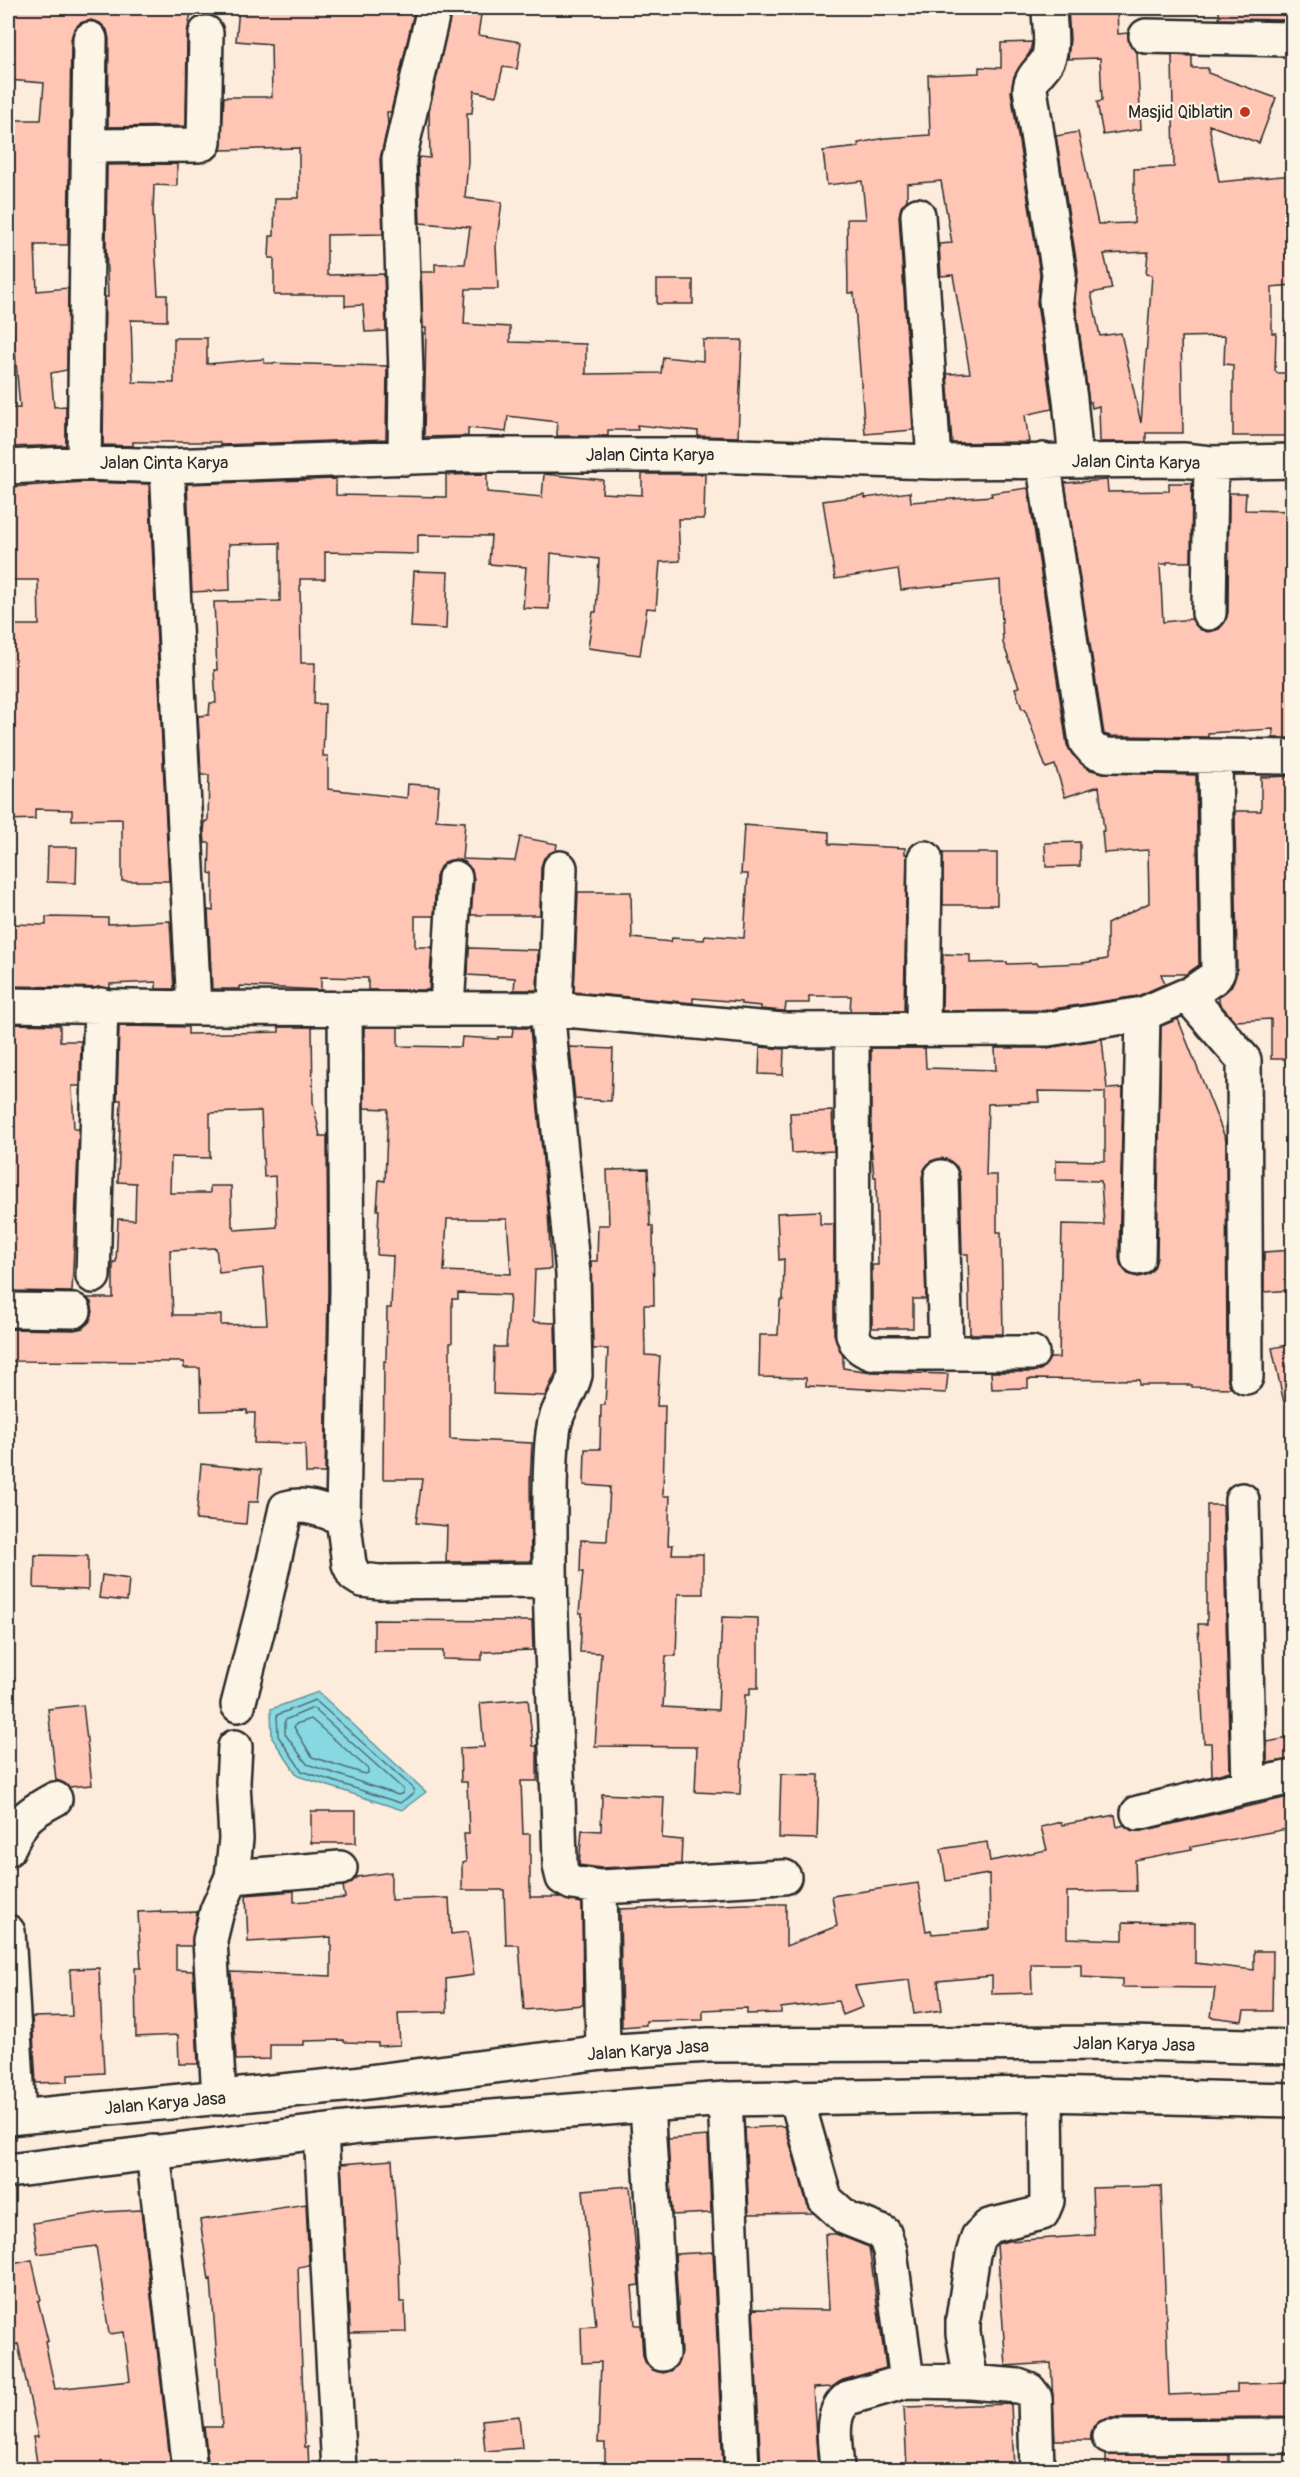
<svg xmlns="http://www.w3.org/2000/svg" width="1300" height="2477" font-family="Pangolin,sans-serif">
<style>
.water{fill:#88d8e2;stroke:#639399;stroke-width:1.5}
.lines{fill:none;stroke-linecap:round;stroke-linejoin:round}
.shore{stroke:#507074;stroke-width:1.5}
.building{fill:#ffc5b5;stroke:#2b2b2b;stroke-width:1.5;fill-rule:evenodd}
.minor-casing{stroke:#2b2b2b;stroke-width:38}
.highway-casing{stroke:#2b2b2b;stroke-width:38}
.minor{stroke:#fcf5e5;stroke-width:33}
.highway{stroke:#fcf5e5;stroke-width:33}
.poi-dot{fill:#c8321e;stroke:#fcf5e5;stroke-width:2}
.labels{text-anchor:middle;stroke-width:4.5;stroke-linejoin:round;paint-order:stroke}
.poi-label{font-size:18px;fill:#2b2b2b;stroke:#fcf5e5;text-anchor:end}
.street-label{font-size:18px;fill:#2b2b2b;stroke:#fcf5e5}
</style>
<rect width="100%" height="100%" fill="#fdebdb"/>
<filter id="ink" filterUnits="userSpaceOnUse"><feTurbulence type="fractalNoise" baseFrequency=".0167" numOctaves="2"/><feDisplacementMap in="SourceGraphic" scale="12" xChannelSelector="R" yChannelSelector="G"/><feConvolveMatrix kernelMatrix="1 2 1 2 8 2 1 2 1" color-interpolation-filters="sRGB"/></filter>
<g filter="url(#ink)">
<path class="water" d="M318,1692L426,1792L402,1810L298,1776L272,1738L271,1709Z"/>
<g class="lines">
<path class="shore" d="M315,1700L414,1789V1793L400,1803L302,1771L278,1736L277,1715Z
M313,1708L403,1789V1793L398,1795L307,1764L285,1734V1720Z
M311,1719L368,1769V1773L365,1774L312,1757L294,1727L296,1724Z"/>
</g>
<path class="building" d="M8,8H192L187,33L186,126L108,127L109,39L107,30L100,23L91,20L80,23L74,30L71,39L68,245H35L37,291L68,288L67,370L51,373L54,407L66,406V445L10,447V408H20L13,328H8V120H41L44,83L8,80Z
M239,8H415L391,112H387L388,125L380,159L383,234L327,235V275L384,274L386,331L365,332L363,305L345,306V295H274V258H269L270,236H274L275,198H299V148L221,150L224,97H272L271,44L236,41Z
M452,8H482L478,35L521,42L517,69L503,67L496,96L474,91L472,113H467L468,161L465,198L502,202L496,246L498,289H466L464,324L510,327V342L586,344V374L661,373L663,357L703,361V340H742L738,437L698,436V431L637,425L638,430H608V436H557V422L508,416L506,432L468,428V436L424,437L426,328H423L421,272H435V264H465L470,227L420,223L418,161L419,157L430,158L429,111Z
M1068,8H1117L1118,34L1128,33L1129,44L1137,52L1141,129L1103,135L1097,102L1102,101L1100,58L1068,59L1070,39Z
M1219,8H1289V20L1219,19Z
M1032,42L1030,52L1014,76L1011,92L1040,274L1037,303L1052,409L1025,415L1029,442L952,443L947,374L970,373L953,275L941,276L939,244L952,243L941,181L907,184V200L901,207L899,216L913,430L865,434L854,293H848L847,219H866L862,181L827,185L823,151L859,147L858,143L885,138L930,135L928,75L979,73V67L1001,68V43Z
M1172,55L1192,56V68H1208V73L1276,98L1259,143L1209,125L1219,182L1293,175V285L1272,287V333H1276L1275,370L1277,373H1293V436H1233V365L1224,364L1225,336L1181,337L1183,433H1146V442H1100L1099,406L1092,408L1091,402H1089L1075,300L1078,271L1056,136L1078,132L1098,224L1134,223V169L1174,167ZM1148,252L1146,274L1152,275L1141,423L1121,333L1100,336L1091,293L1112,289L1104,254Z
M177,164V186L154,185L153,211L158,295H167V321L131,320L133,382L174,383V338H207V364L264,359V363L387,366L386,439L221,445L219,442H133V446L103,445L105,297H108L106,247L107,165Z
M657,280H693V304H657Z
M487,474V492L542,497L544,474L603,480L602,493L642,495V474H705L704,519H678L680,561L660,562L656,609L647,608L640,655L588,648L593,612H596L599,559L551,553L549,609L523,608L526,567L489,564L491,536L418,535V554L325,552V579H300L301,663H315L314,704H325L323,756H328V789L407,798L408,784L439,786L436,820L465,822L462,859L515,861L520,837L557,844L556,850L544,858L541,867L540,915H471L474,879L472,870L465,862L456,859L447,861L440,867L436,876L434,916H415V947H432L429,990H368V978L321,977V990L240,986V989H212L208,910L213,911V874L209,873L210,843H205L204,832L205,821H208L209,775H201L198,716L209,715L210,703H216L214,670H217L214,602L280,601V543L229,544L230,590L192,592L187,484L336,479V495L446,497V475Z
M1107,480L1108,492L1169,491V483H1192L1191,562H1167V564H1160L1163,622L1192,619L1199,629L1208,632L1219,629L1225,622L1228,613L1229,493H1246L1245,510L1293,511V738H1273V729L1208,733V737L1110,736L1104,734L1065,483Z
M84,482L149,484L169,881H122V819L72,820V810L35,809V819L8,820V625H39L38,580H9L10,487Z
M1028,488L1067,745L1072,754L1088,769L1102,773L1196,775L1199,965L1186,974H1161L1165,984L1138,996L1046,1010L942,1011L943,954L970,955V963L1007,962V964L1037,963V965L1082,963L1107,959V924L1149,903L1148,850L1104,853L1102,831H1104L1099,786L1065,797L1055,765L1046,768L1025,709H1022L1015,688L1019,687L1003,643L1000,580L901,590L898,569L835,579L823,501L865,495V498L910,492L911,502L992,496L991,493Z
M414,571L448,572L446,629L411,627Z
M1293,776V1059H1271V1019L1235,1021L1219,1003V997L1231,987L1237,972L1235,811H1261V777Z
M744,825L829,832V844L905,848V854H907L904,1011H850L851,996H809V1003H786L785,1011H783L761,1009V1006L741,1004V1002L693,998V1003L574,992L578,892H631L632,938L671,942L672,938L704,940L705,935L744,938L748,874H741Z
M1080,842V866L1046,867L1045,843Z
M48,847H77L76,883L47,882Z
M943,853H997V905H943Z
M46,917L108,918V924L170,921L174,989H156V982L110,984V988L11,986L13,924L46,925Z
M469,948L538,950L537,990H514L515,978L468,975Z
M1178,1019L1226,1140L1227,1377L1231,1388L1192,1387V1385H1139V1380L1028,1379V1388L992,1389L991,1372H1033L1042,1369L1050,1358H1059L1062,1224L1104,1225L1101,1181L1056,1180V1160L1105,1161V1092L1038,1091L1039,1102L988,1104L986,1175H997V1232H1001L1003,1334H970L968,1254H962L960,1176L957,1167L949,1160L941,1158L931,1161L925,1168L922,1177L926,1299H913V1328H872V1265H878L876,1177H874L871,1145V1048H925L926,1068L996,1070L995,1048H1048L1102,1039L1107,1089L1123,1088L1119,1258L1121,1266L1128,1274L1138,1277L1148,1274L1154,1268L1157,1258L1161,1026Z
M9,1024L60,1025V1041H81L80,1086H72L74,1129H79L72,1292L10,1291V1226L8,1227V1027Z
M119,1026L188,1027V1034L279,1032V1027H312L313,1102L320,1136H327L328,1289L325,1473H306L305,1444L254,1443L255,1413H247V1410L201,1411L200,1368H184V1362L8,1361V1329L74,1330L83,1328L90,1321L93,1312L91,1302L87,1298H113V1262H116L118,1219L135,1220L136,1183L118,1182L121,1100H117ZM261,1111L264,1177L275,1176L277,1227L235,1230L234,1226H232L231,1186H210V1193H170L171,1157L210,1158V1113ZM216,1248L219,1273L263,1268L267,1324L221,1325V1315H173L170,1250Z
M364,1027H398V1046L461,1047L462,1037L498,1039V1037H512L513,1028H530L548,1211L551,1269L535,1270L533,1322L555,1323L556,1372L545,1396L493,1394L494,1347H506L510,1295L458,1293V1299H452V1343H450V1439L532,1443L530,1483L531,1561L446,1562L447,1526L416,1523L422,1479H383L384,1361H386L387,1308H391L393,1256L377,1255L379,1210H377L379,1180L385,1181L388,1109L364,1108ZM447,1219H507L511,1274L444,1271Z
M570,1047L613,1049L611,1101L575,1099Z
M760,1047L784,1049L783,1075L759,1074Z
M832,1111L834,1151L792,1153L790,1113Z
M648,1169L650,1226H653L654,1305H644L645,1355L660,1356L657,1406H665L663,1496H670L668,1545H673L672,1554H703V1594H678L676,1656H666L663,1707L718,1710L722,1617L758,1618V1688H750V1695H745L740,1794L695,1792L697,1747L595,1746L601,1653L580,1652L582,1613H579L583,1572H580L581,1540L607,1541L610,1487L584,1485L585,1449H600L601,1405H605L608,1349H593L591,1261H597L598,1225H609L607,1170Z
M820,1211V1224H834V1334L843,1356V1368L872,1372L948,1374L946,1393L806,1386V1378L759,1377L760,1335H778L780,1300H783L784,1259L779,1260L777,1213Z
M1293,1250V1290L1264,1292V1252Z
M1293,1344V1402L1284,1403L1272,1348Z
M201,1464L261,1470L258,1502H248L246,1524L196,1520Z
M1207,1505H1223L1230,1771L1212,1776L1211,1743H1204L1198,1624H1207Z
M35,1555L88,1556V1590L34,1588Z
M102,1575L129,1579L127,1601L99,1598Z
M374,1620L532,1621L533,1650L482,1652V1660L443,1659V1651H374Z
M528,1699L533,1746H537V1781H521L523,1834H530V1897H558L582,1903L583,2005L524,2010L519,1945H506L504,1890H462V1863L466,1862L464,1834H469L467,1782H461L460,1748L484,1747L480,1703Z
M83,1705L92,1785L69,1787L64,1783L56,1780L48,1709Z
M1293,1737V1759L1267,1763V1742Z
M781,1774L819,1775L817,1839L779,1838Z
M602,1794L664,1797L662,1838L682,1840L681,1864L601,1868L579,1865L582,1830L601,1831Z
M1293,1796V1828L1191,1847L1192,1849L1135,1860L1136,1891L1067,1892V1938L1123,1940V1922L1195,1923V1963L1254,1970V1951H1273L1272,2011H1244L1242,2021L1211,2017L1215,1988L1122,1987V1979L1081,1977V1964H1031L1032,1993L992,1994V1976L938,1981L942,2010L914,2014L909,1980L855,1986L863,2007L843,2015L838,2001L781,2008V2013L747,2014V2008L703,2010V2020L646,2021V2025L622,2027L620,1909L746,1904H786V1946L837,1926L832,1896L918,1883L926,1931L931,1930L932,1934L990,1929L989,1874L946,1881L941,1849L987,1842L990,1861L1047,1850L1041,1827L1061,1822L1062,1825L1115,1815L1117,1827L1124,1825L1132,1831H1142Z
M311,1811H356V1843H311Z
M391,1872V1900L449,1898L451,1934L468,1932L474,1975L446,1979L447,2012L398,2013L400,2045L378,2046V2043L344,2042V2040L304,2041V2045H270V2059L236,2060L231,1972L331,1976V1937L248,1942L246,1895L294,1891V1902L345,1898L343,1886L351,1883L357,1877Z
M161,1911V1913L197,1912L192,1946H176V1970L193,1971L198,2064H179L178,2035L136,2037L135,1968H141L138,1912Z
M99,1968L104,2073L68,2075V2082L36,2083L32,2017L72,2016L70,1969Z
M785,2126L807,2204L813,2213L749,2214L745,2128Z
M708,2136L711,2213L672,2215L668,2139Z
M392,2160L399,2261L400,2302H405L406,2332L350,2333L341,2164Z
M630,2186L639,2285L632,2286L635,2325H641L643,2356L646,2364L653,2370L663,2373L672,2370L678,2363L681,2353L675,2254L713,2252L723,2469H605V2443H598L601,2362L582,2363L581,2327L596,2326L583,2190Z
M1161,2186L1169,2395L1237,2392V2384L1293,2383V2417L1109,2418L1100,2421L1093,2427L1091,2440H1055L1051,2363L1006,2366L997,2244L1008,2241L1094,2235L1092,2188Z
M306,2204L309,2265L298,2267L305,2447H308L309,2469H209L204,2427H222L211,2279L209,2280L200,2220Z
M141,2210L171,2469H38L33,2437H38L18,2344L8,2346V2265L32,2260L41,2300L38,2301L48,2341L45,2342L55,2389L130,2381L124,2332L109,2334L96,2246L38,2254L33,2223L103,2212Z
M825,2234H836L869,2247L886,2368L843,2380L832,2387L813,2388L818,2469H761L753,2309L829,2310Z
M1011,2404L1014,2469H907L904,2407Z
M519,2416L522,2448L485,2451L482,2420Z
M1106,2455H1229V2469H1106Z"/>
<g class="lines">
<g class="minor-casing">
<path id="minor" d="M1049,8C1049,22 1053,42 1049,56C1045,70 1032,72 1030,89L1059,274L1056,300L1070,399L1076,461
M1146,36L1292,39
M89,146L198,145L204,143L206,33
M918,215L934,462
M405,458L406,373L399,159L434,8
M1043,460L1086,742L1094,751L1107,755L1292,757
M84,463L90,39
M167,466L194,1008
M8,467L84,463L167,466L468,455H705L934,462L1183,460L1211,463L1292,461
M1209,613L1211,463
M1186,997L1215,977L1218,972L1215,757
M8,1005L194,1008L555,1009L782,1030L1048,1029L1143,1014L1184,996L1190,998L1244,1060L1246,1377
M447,1007L455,878
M345,1009L347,1289L343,1518L349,1564L354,1575L362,1580L379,1582L549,1580
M547,1009L573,1274L575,1375C570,1396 555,1409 553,1433C549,1466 550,1501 550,1534C549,1645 558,1755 560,1866L563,1878L572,1883L600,1887L784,1877
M555,1009L560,868
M923,1028L925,858
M852,1030L853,1334C856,1345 860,1349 872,1353H1032
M941,1177L946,1353
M1138,1258L1143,1014
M93,1276L101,1005
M8,1310L74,1311
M1242,1500L1249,1786
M238,1705L264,1605L286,1508C305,1502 325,1511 343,1518
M1138,1813L1249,1786L1292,1777
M8,1849C22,1819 25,1815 55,1799
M232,1877L340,1868
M600,1887L603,2052
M8,1932L19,2116
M796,2097L825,2199L846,2218L884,2233L890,2251L907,2381
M219,2098L210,1940L217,1911L232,1877L236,1839L233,1782L235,1747
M725,2099L742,2470
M647,2105L662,2354
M321,2132L339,2470
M153,2152L190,2470
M971,2382L963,2333V2319L973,2254L978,2237L989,2226L1042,2213L1047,2201L1046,2094
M1109,2437L1292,2436
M837,2470C836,2446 827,2414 848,2398L907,2381L971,2382L1018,2386L1029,2390L1035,2398L1037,2470"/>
</g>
<g class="highway-casing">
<path id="highway" d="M8,2118L353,2084L603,2052L708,2045L1129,2043L1292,2047
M8,2171L360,2127L725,2099L1046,2094L1292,2100"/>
</g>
<use href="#minor" class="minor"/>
<use href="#highway" class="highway"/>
</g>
</g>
<circle class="poi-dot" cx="1245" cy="112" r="6"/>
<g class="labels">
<g class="poi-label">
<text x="1233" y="118">Masjid Qiblatin</text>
</g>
<g class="street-label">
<text x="650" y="461">Jalan Cinta Karya</text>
<text transform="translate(1136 462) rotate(1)" y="6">Jalan Cinta Karya</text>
<text x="164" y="469">Jalan Cinta Karya</text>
<text transform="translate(1134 2044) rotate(1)" y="6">Jalan Karya Jasa</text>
<text transform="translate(648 2050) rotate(-4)" y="6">Jalan Karya Jasa</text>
<text transform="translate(165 2103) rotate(-5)" y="6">Jalan Karya Jasa</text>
</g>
</g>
<rect width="1300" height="2477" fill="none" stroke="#fcf5e5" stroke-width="30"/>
<rect x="15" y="15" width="1270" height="2447" fill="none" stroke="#2b2b2b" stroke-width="2" filter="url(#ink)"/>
</svg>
